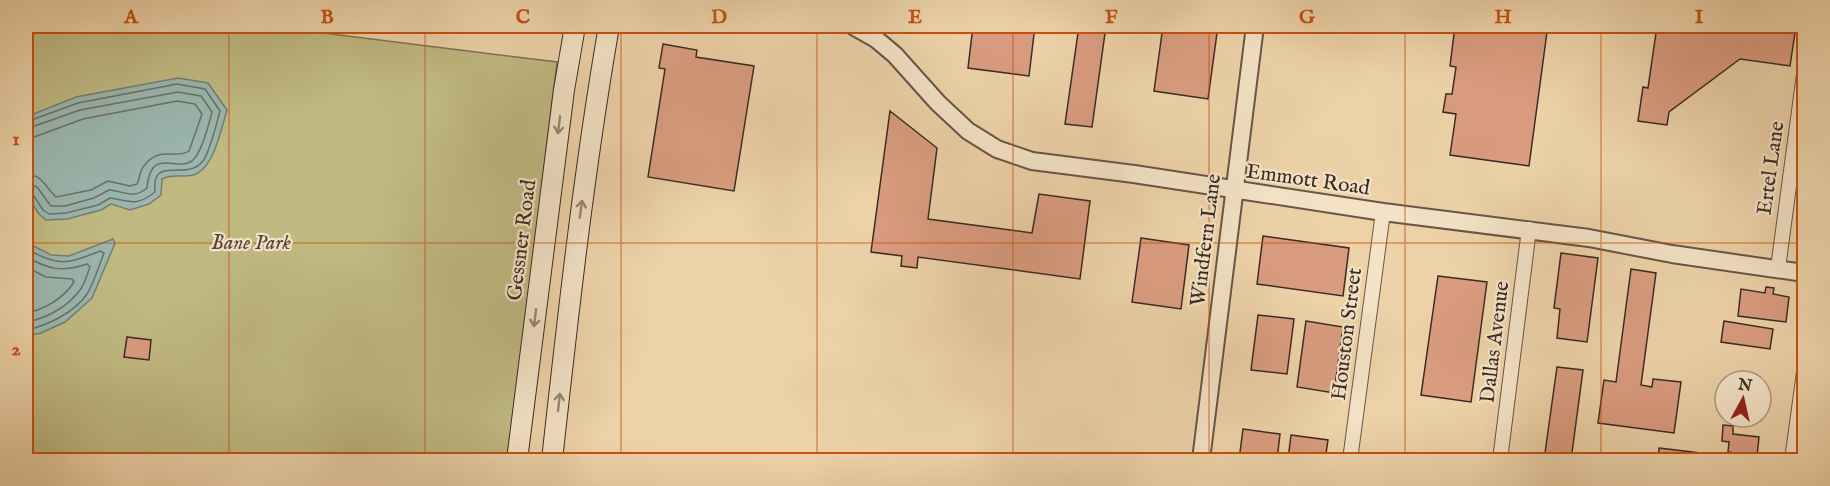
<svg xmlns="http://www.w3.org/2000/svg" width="1830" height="486" font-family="'IM FELL English',serif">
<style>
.green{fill:#c0b982;stroke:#7e7254;stroke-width:1.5}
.water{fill:#9ab6ae;stroke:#747e77;stroke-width:1.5}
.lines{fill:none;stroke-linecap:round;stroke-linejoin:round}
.shore{stroke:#6a706a;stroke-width:1.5}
.building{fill:#da9c80;stroke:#3b2b25;stroke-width:1.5}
.minor-casing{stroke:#685546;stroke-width:16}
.tertiary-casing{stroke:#685546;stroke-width:20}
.secondary-casing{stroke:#3b2b25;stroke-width:22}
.minor{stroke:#f3e2c6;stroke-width:14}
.tertiary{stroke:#f3e2c6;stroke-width:16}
.secondary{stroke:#f3e2c6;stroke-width:20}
.oneway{stroke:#978676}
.grid{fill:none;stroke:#c55011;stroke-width:1.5;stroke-opacity:0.55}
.labels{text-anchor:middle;stroke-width:4.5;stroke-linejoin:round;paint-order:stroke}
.street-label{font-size:21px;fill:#3b2b25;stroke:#f3e2c6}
.park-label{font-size:21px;font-style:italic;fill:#564738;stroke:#f3e2c6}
.neatline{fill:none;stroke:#c55011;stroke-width:2}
.grid-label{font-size:20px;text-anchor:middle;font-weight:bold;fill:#c55011}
</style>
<rect width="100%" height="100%" fill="#edd2a8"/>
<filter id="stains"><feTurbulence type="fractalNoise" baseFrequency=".00333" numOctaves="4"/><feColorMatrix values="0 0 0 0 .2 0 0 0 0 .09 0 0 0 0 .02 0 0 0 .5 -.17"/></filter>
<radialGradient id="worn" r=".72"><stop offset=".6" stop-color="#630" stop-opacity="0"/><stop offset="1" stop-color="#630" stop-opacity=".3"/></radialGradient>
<path class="green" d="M26,26H267L557,62L508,460H26Z"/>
<path class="water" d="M178,78L208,83L227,110C221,129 214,169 193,175C182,178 172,173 162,179L161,195L149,204L130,210L111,204L101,210L67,219L46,220L39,214L26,194V117L76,97Z
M113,239L115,243L92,298L65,322L41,333L26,336V242L51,255L69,256Z"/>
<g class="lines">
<path class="shore" d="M26,122L78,103L177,84L205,89L220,111C217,122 209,154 203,161C189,179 162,162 156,178C154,182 155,188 155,192C136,207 131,201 110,198L98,205L66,213L49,214L43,210L32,193L26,191
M26,129L80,110L178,92L201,96L212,112C209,124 201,154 192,161C175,172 151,146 147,188C132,200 125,191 109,190L94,198L65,206H51L37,187L26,183
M26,138L34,137L83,119L177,101L195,104L202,114L189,151C176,160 159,145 144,166C139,171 140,179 137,184L130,186L108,181L91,190L56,197C45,187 43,175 26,174
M26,249C60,266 65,265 100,251L104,253C99,266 94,283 87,294C75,312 47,326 26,330
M26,257C49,269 61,273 87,264L90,267C87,274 85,284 80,290C68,307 45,319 26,322
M26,267L46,277L72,279L74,282C64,298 44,310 26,313"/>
</g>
<path class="building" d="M973,26H1035L1029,76L968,68Z
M1079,26H1106L1092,127L1065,124Z
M1163,26L1217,33L1208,99L1154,91Z
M1455,26H1501L1547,32L1529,166L1450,155L1456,114L1443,112L1446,94H1452L1456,67L1450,66Z
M1657,26H1796L1790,66L1740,59L1669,112L1667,125L1638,121L1643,87L1648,88Z
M663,44L697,50L696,57L754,66L734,191L648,177L665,69L659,68Z
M890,111L937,148L928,219L1032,233L1039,194L1090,201L1080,279L918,257L917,268L901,266L902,256L871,252Z
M1263,236L1349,248L1343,296L1257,284Z
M1141,238L1189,245L1181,309L1132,302Z
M1561,253L1598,258L1587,342L1557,338L1560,309L1554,308Z
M1631,269L1656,273L1641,385L1652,387L1653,379L1681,382L1674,433L1598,423L1604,380L1616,382Z
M1438,276L1487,282L1471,402L1421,395Z
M1766,287L1774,288L1773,294L1789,297L1786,322L1738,316L1741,289L1765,293Z
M1258,315L1294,319L1287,374L1251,370Z
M1306,321L1343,327L1334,393L1297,387Z
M1724,321L1773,329L1770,349L1721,342Z
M127,337L151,340L149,360L124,357Z
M1557,367L1583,370L1571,460H1544Z
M1723,425L1733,426V434L1759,437L1757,456L1728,452L1729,442L1722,441Z
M1243,429L1280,434L1277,460H1239Z
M1291,435L1328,440L1325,460H1288Z
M1659,448L1717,455L1716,460H1658Z"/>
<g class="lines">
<g class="minor-casing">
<path id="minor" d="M1778,268L1804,74
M1350,460L1383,212
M1500,460L1529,229
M1792,460L1804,372"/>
</g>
<g class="tertiary-casing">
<path id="tertiary" d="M853,26L876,39L895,55L938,103L968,131L997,149L1032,161L1134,174L1383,212L1589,238L1672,254L1804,273
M1201,460L1255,26"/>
</g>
<g class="secondary-casing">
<path id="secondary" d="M517,460L564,90L575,26
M552,460C568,315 584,170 609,26"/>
</g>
<use href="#minor" class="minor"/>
<use href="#tertiary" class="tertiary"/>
<use href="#secondary" class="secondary"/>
</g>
<defs><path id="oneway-shaft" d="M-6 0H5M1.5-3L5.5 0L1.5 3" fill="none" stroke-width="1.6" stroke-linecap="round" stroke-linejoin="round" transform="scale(1.5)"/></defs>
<g class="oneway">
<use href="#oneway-shaft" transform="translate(559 125) rotate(97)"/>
<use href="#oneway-shaft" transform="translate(581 209) rotate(-82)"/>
<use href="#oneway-shaft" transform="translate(535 318) rotate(97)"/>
<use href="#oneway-shaft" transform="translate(559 402) rotate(-84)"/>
</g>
<path class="grid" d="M229,26V460M425,26V460M621,26V460M817,26V460M1013,26V460M1209,26V460M1405,26V460M1601,26V460M26,243H1804"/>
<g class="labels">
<g class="street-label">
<text transform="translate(1770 168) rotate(-82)" y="7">Ertel Lane</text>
<text transform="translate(1308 179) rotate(8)" y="7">Emmott Road</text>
<text transform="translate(521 240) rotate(-83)" y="7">Gessner Road</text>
<text transform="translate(1205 240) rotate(-83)" y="7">Windfern Lane</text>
<text transform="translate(1346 334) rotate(-83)" y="7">Houston Street</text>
<text transform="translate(1494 342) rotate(-83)" y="7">Dallas Avenue</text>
</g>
<g class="park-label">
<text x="251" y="249">Bane Park</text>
</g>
</g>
<rect width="1830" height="486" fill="none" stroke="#edd2a8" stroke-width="66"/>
<g transform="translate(1743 399) rotate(8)"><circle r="28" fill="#f3e2c6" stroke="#a99986" stroke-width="1.5"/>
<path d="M0-4.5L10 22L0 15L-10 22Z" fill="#8f2418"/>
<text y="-9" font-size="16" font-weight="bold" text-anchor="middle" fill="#3b2b25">N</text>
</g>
<rect x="33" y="33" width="1764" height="420" class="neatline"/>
<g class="grid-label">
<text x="131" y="23">A</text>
<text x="327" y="23">B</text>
<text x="523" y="23">C</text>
<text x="719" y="23">D</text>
<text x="915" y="23">E</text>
<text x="1111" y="23">F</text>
<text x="1307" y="23">G</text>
<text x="1503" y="23">H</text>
<text x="1699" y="23">I</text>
<text x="16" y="145">1</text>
<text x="16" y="355">2</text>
</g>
<rect width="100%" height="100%" filter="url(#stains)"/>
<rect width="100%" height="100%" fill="url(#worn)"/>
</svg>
